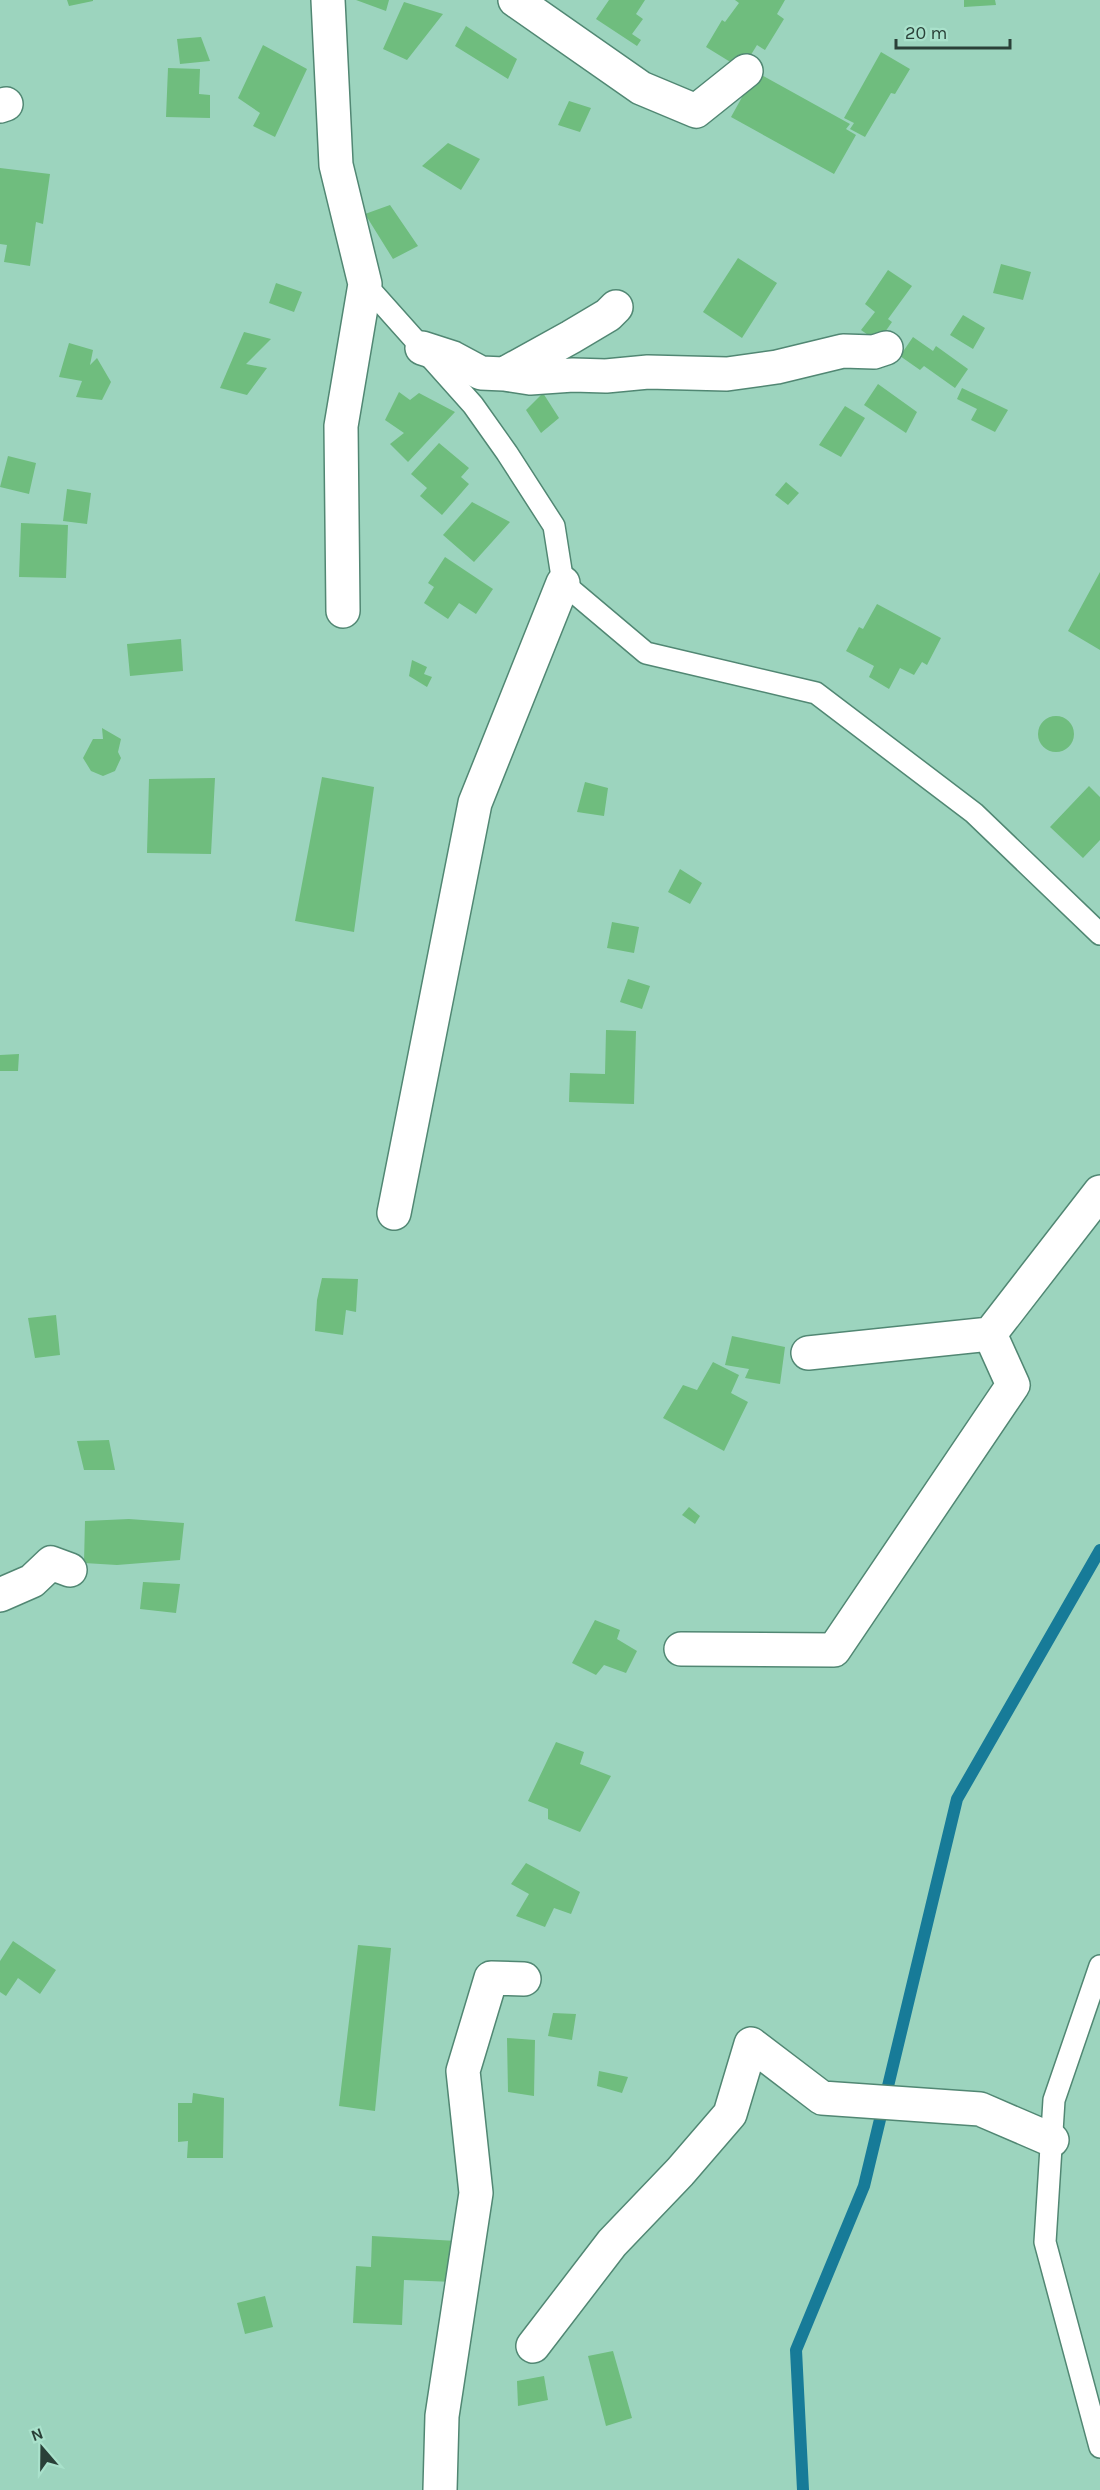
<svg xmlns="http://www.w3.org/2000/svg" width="1100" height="2490" font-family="Karla,sans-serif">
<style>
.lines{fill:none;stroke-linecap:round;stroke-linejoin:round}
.stream{stroke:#177b98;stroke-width:12}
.building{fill:#6fbd7e}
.lane-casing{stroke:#518773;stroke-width:24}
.street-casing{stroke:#518773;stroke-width:36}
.lane{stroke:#fff;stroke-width:21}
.street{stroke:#fff;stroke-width:33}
</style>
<rect width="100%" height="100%" fill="#9cd4be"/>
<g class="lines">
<path class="stream" d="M803,2490L796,2350L864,2186L957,1799L1100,1550"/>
</g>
<path class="building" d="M67,0H93V1L69,6Z
M356,0H389L386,11Z
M609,0H645L636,14L643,19L632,34L641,40L637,46L596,19Z
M735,0H785L777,14L784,19L765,50L757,45L746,63L735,57L732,63L706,47L722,20L725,22L739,3Z
M964,0H995L996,5L964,7Z
M404,2L443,14L407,60L383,49Z
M466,26L517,59L508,79L455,46Z
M201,37L210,61L180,64L177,39Z
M263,45L307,69L275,137L253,126L260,113L238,98Z
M881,52L910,69L895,94L891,93L865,137L850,129L854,123L844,118Z
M168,68L200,69L199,94L210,95V118L166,117Z
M756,72L850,124L846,129L856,135L834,174L731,117Z
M569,101L591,108L580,132L558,125Z
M448,143L480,159L461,190L422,166Z
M0,168L50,174L43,224L36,222L30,266L4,262L7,245L0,244Z
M390,205L418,246L393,259L365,214Z
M738,258L777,283L742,338L703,312Z
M1001,264L1031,272L1023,300L993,293Z
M888,270L912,286L888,319L892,322L878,342L861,330L875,312L865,304Z
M276,283L302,292L294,312L269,303Z
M963,315L985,328L973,349L950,335Z
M244,332L271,339L246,364L267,368L247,395L220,388Z
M913,337L933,351L936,346L968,369L955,388L924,366L920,370L900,356Z
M69,343L93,350L90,365L97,358L111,382L102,400L76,397L82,381L59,377Z
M878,384L917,412L906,433L864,405Z
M962,388L1008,410L995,432L971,420L977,409L957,399Z
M399,392L410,400L419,393L455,412L408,462L390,444L404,433L385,420Z
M543,393L559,418L541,433L526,410Z
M845,406L865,418L841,457L819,445Z
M439,443L469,468L461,477L469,484L442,515L420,496L427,488L411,474Z
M8,456L36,463L29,494L0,487Z
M786,482L799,493L788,505L775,495Z
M67,489L91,493L87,524L63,521Z
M472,502L510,522L474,562L443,535Z
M21,523L68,525L66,578L19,577Z
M445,557L493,589L476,614L459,603L448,619L424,603L434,587L428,583Z
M1100,572V650L1068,631Z
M877,604L941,638L927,665L922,662L914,675L900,668L889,689L869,677L874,666L846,651L859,627L863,629Z
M181,639L183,671L130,676L127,644Z
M412,660L427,667L424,674L432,677L427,687L409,676Z
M1038 734a18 18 0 1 1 36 0a18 18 0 1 1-36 0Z
M102,728L121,739L118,752L121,758L115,771L103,776L91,771L83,758L93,739H103Z
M322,777L374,787L354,932L295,921Z
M215,778L211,854L147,853L149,779Z
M585,782L608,788L604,816L577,812Z
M1089,786L1100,797V840L1083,858L1050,827Z
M680,869L702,883L690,904L668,892Z
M612,922L639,927L634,953L607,948Z
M628,979L650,986L642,1009L620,1002Z
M606,1030L636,1031L634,1104L569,1102L570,1073L605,1074Z
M19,1054L18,1071H0V1055Z
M322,1278L358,1279L356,1312L346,1310L343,1335L315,1331L317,1300Z
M56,1315L60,1355L35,1358L28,1318Z
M732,1336L785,1347L780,1384L745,1378L749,1369L725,1365Z
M713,1362L739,1375L731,1393L748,1402L724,1451L663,1418L683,1385L697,1390Z
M109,1440L115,1470H84L77,1441Z
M689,1507L700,1516L695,1524L682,1515Z
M129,1519L184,1523L180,1560L117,1565L84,1563L85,1521Z
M143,1582L180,1584L176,1613L140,1609Z
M595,1620L620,1630L617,1639L637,1651L626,1673L604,1665L596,1675L572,1663Z
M556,1742L584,1752L580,1764L611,1776L580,1832L548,1819V1809L528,1801Z
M526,1863L580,1892L571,1914L554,1908L545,1927L516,1916L529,1894L511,1884Z
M13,1941L56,1970L40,1994L18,1978L6,1996L0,1992V1961Z
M358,1945L391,1948L375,2111L339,2106Z
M553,2013L576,2014L572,2040L548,2036Z
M507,2038L535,2040L534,2096L508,2092Z
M599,2071L628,2077L622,2093L597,2086Z
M193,2093L224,2098L223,2158H187L188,2141L178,2142V2103H192Z
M372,2236L456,2241L454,2282L404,2280L402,2325L353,2323L356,2266L371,2267Z
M265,2296L273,2327L245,2334L237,2303Z
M613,2351L632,2418L606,2426L588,2356Z
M544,2376L548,2400L518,2406L517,2381Z"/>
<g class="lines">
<g class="lane-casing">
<path id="lane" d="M365,284L473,405L507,453L554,526L563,583L646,653L816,693L974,813L1100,934
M1100,1966L1054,2100L1045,2242L1100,2447"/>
</g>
<g class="street-casing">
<path id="street" d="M328,0L336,165L365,284L341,426L343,611
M515,0L641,88L696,111L746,71
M0,106L6,104
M422,348L453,358L481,373L504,374L571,337L608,315L616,307
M504,374L530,378L573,375L606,376L648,372L727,374L777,367L843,351L874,352L886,348
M394,1213L475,803L563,583
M808,1353L990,1334L1100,1192
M0,1595L32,1581L51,1563L70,1570
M681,1649L834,1650L1013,1385L990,1334
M533,2346L612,2243L680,2172L730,2114L751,2044L822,2098L980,2109L1052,2140
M440,2490L442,2416L476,2193L463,2071L491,1978L524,1979"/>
</g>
<use href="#lane" class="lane"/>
<use href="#street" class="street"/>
</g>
<g transform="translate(42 2448) rotate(340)" stroke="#a9e1cb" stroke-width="4.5" paint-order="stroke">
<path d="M0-4.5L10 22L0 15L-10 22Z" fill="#2a4038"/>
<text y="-9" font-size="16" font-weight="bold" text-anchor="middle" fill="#2a4038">N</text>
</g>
<path d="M896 39v9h114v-9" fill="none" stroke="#2a4038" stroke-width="3"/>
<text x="905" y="39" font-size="18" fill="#2a4038" stroke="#a9e1cb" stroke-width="4.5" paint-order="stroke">20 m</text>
</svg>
